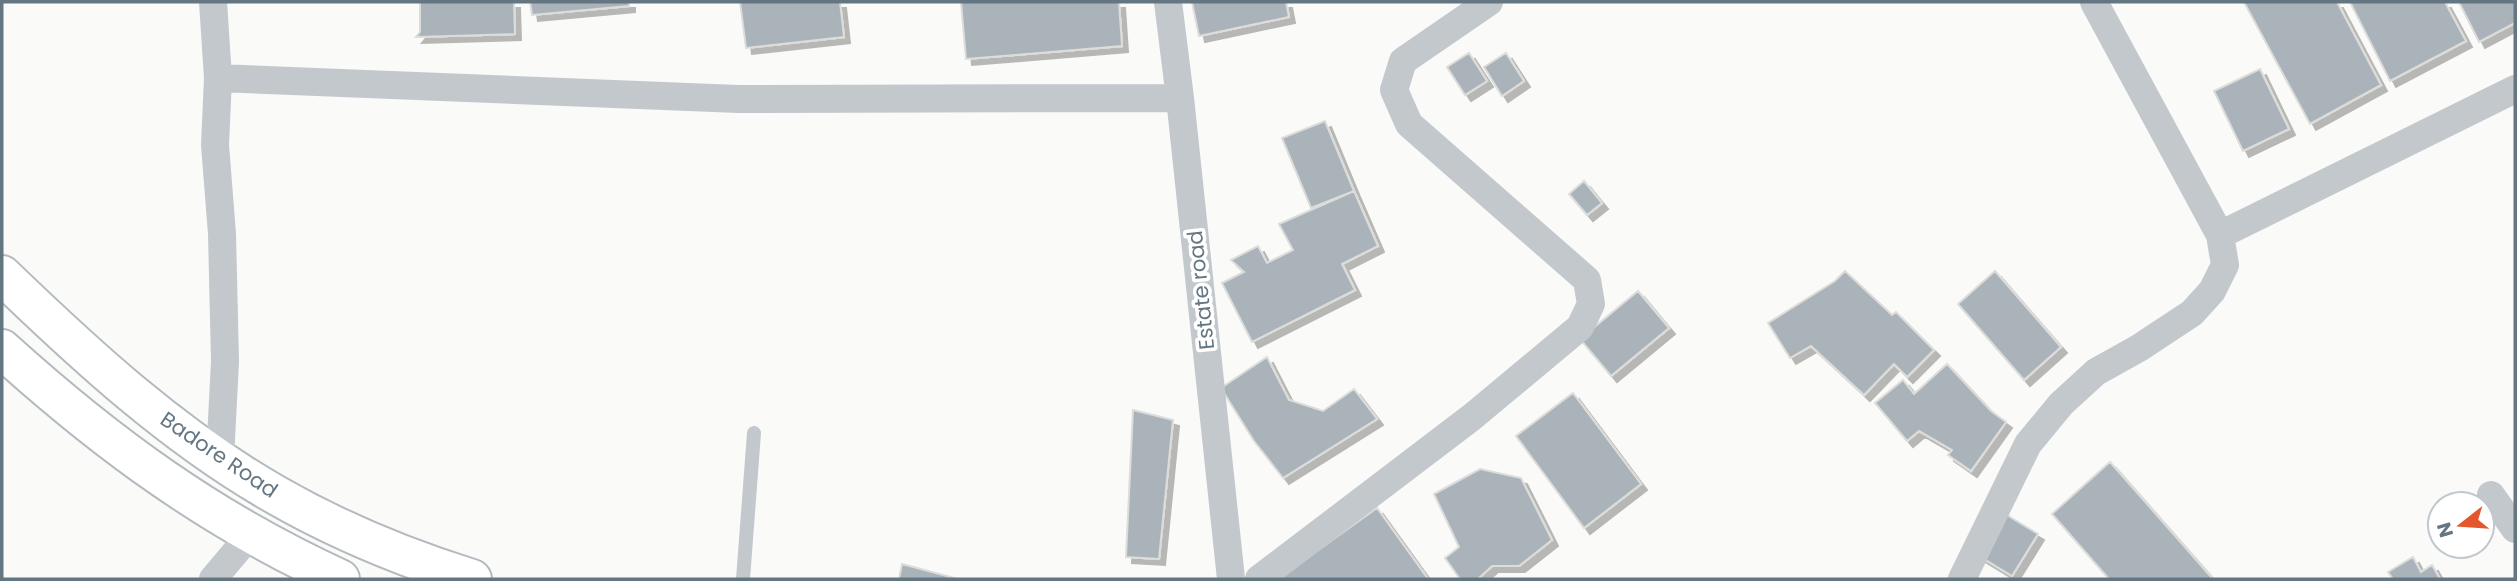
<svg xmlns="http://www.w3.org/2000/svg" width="2517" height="581" font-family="Poppins,sans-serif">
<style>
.building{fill:#aab3b9;stroke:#dcdcda;stroke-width:2;filter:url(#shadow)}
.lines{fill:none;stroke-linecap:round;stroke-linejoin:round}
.secondary-casing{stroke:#b3babf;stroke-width:42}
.service{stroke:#c3c8cc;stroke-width:14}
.minor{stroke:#c3c8cc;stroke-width:28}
.secondary{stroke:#fff;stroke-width:38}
.labels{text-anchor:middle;stroke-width:7;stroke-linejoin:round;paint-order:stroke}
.street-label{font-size:21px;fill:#657683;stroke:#fff}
</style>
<defs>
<filter id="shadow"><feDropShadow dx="6" dy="6" stdDeviation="0" flood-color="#0004"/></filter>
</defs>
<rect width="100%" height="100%" fill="#fafaf8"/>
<path class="building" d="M420,2H514L515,34L416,37L420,32Z
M530,2H629V6L532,15Z
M740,2H840L844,37L746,48Z
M961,2H1119L1122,46L966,59Z
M1192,2H1286L1289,17L1199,36Z
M2244,2H2337L2381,85L2310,124Z
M2350,2H2445L2466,41L2390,81Z
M2459,2H2515V23L2479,42Z
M1469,53L1487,81L1465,95L1447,67Z
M1506,53L1524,81L1502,96L1484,67Z
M2260,69L2289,129L2243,151L2214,91Z
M1325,121L1354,191L1311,208L1282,138Z
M1584,181L1602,203L1587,215L1569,194Z
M1354,191L1378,246L1342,264L1355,290L1252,342L1222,283L1244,272L1231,260L1258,246L1267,263L1293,250L1279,224Z
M1845,271L1892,315L1896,312L1934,350L1907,377L1894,364L1864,395L1811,346L1790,358L1768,323L1835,281Z
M1995,271L2061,347L2024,380L1958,304Z
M1638,291L1669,328L1611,376L1580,339Z
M1267,357L1289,400L1323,411L1354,389L1377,419L1283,478L1254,441L1221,388Z
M1947,364L1991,411L2006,422L1971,471L1948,455L1952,450L1919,431L1907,441L1875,403L1903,380L1914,394Z
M1573,393L1641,484L1584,528L1516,436Z
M1133,410L1173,420L1159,559L1126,557Z
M2110,462L2213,579H2109L2052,514Z
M1480,469L1521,478L1552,540L1519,566H1492L1478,579H1460L1445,558L1459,547L1434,494Z
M1377,508L1428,579H1278Z
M2002,512L2038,534L2012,576L1976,554Z
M2413,557L2421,572L2432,565L2440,579H2393L2388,572Z
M902,564L958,579H899Z"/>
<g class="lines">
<g class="secondary-casing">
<path id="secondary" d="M2,275C86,356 174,437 276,495C337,530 405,558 472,579
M2,349C107,444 211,520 340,579"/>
</g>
<path class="service" d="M743,579L754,433"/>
<path class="minor" d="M213,2L218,78L215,145L222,234L225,361L220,459
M1168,2L1180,98L1231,579
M218,78L738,99L1180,98
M2220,235L2515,89
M2491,495L2515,529
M213,579L250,535
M1259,579L1472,417L1580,327L1591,304L1587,280L1409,124L1394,90L1403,61L1489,2
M1962,579L2028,444L2061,404L2096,372L2139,348L2192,313L2212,291L2225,265L2220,235L2094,2"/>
<use href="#secondary" class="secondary"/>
</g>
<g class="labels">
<g class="street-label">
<text transform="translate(1201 290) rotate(-96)" y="7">Estate road</text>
<text transform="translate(219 455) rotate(34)" y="7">Badore Road</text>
</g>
</g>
<rect width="2517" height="581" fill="none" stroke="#657683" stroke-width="7"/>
<g transform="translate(2461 525) rotate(253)"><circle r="33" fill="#ffffff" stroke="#c1c8cd" stroke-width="2"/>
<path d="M0-5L12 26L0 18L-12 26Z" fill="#e4572e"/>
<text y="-10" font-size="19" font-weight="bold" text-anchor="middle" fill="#657683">N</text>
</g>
</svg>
